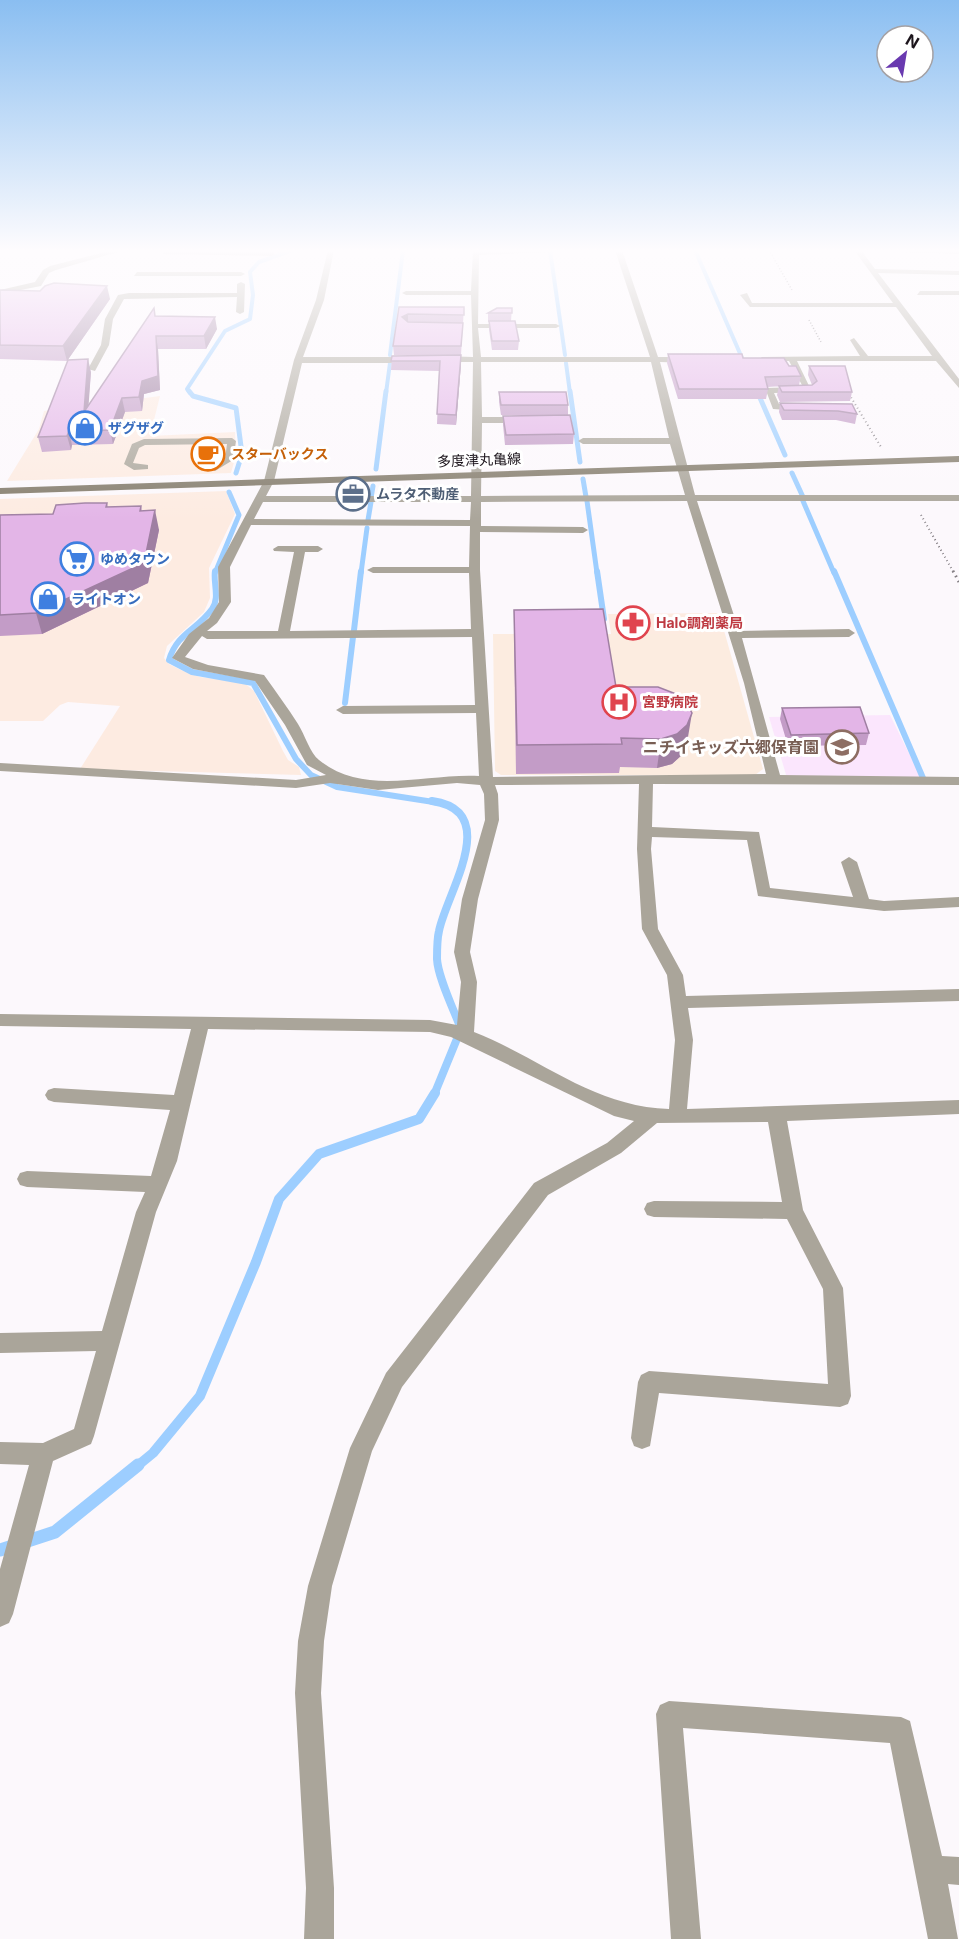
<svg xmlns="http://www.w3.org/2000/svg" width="959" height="1939" font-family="Inter,'Noto Sans JP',sans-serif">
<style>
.commercial{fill:#fdebe1}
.built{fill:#fbe6fd}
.medical{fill:#fcece0}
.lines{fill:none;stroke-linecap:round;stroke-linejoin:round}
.stream-far5{stroke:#9dceff;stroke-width:4}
.stream-far4{stroke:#9dceff;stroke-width:5}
.stream-far3{stroke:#9dceff;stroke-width:6}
.stream-far2{stroke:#9dceff;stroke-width:8}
.stream-far1{stroke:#9dceff;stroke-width:10}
.stream{stroke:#9dceff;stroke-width:13}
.path-far2{stroke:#837e83;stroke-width:1.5;stroke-dasharray:1 2;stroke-linecap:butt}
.path-far1{stroke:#837e83;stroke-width:2;stroke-dasharray:1 3;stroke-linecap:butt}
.path{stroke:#837e83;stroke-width:3;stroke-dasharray:1.5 4;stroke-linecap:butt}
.service{fill:#aaa59a;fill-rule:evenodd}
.minor{fill:#aaa59a;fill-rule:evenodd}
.secondary{fill:#847c6c;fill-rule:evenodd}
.wall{fill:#c39cc7}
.shaded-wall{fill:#9f7fa2}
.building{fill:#e3b5e7;stroke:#9f7fa2;stroke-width:1.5}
.labels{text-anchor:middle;stroke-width:6;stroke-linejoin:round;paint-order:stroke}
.far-shop-label{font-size:14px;font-weight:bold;fill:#366cbe;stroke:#fff;text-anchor:start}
.far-food-label{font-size:14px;font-weight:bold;fill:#c56008;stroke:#fff;text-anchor:start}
.far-street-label{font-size:14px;fill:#1c151c;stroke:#fff}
.far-service-label{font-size:14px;font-weight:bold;fill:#4e5e75;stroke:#fff;text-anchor:start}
.far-health-label{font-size:14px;font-weight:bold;fill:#be3a42;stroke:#fff;text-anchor:start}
.education-label{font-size:16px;font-weight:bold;fill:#785e54;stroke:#fff;text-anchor:end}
</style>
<rect width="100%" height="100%" fill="#fcf8fc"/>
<path class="commercial" d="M160,396L150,436L235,432L236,455L231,473L7,481L39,429L44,411Z
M226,491L235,514L209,568L210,598L204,612L167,646L164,658L169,664L181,670L200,677L243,682L254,691L283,751L288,760L299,767L301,775L80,769L120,706L68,702L60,705L43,721H0V499Z
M719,613L725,634H611L608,614Z"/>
<path class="built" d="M890,715L921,778H787L769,717Z"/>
<path class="medical" d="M493,634H725L763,769L755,775H501L495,771Z"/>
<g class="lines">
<path class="stream-far5" d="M550,250L565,355
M695,250L742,358
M390,355L403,250
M566,363L570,393
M757,390L758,393
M190,393L187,389L225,331L250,319L253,295L250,272L259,262L293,250
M386,393L390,363"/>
<path class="stream-far4" d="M189,391L193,396L236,408L242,454L236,473
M570,391L580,462
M757,391L785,455
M376,469L386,391
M792,473L803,497
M583,479L586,497
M371,498L373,486
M587,501L597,573
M803,501L834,573
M368,520L371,502
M215,573L239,515L229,492
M361,573L367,528"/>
<path class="stream-far3" d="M215,571C213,583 220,598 212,609C197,630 177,633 169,660L192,672L253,683L296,759L311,775L337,787L440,803
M597,571L604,619
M834,571L923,778
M354,630L361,571
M345,703L353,637"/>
<path class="stream-far2" d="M432,801C503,811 446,894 439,931C437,939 437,950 437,959C438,978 454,1010 461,1029L434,1095"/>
<path class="stream-far1" d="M136,1467L153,1453L200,1396L256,1262L279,1199L319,1154L419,1119L435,1093"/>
<path class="stream" d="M0,1550L55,1532L138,1465"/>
<path class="path-far2" d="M769,250L792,290
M809,320L821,342"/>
<path class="path-far1" d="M849,394L881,447
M921,515L954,573"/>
<path class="path" d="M953,571L959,582"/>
<path class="service" d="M232,438L236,441L233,460L215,471L211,468L225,459L227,444L145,445L139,448L133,463L148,465V469L134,470L124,464L132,444L144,439Z"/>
<path class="minor" d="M113,250H125L56,270L49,273L41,286L0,294V290L35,282L43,270L50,266Z
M328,250H334L324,300L303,357H412L416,360L412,363H302L274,481L266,496H471L473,362H440L436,359L440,356L473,357L471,295H406L402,293L406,291H471L473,250L550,252L479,255L478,324H556L560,326L556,328H478L481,357H650L615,250H622L658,357H691L695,360L691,363L660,362L695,495H959V501H697L739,631L849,629L855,633L849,637L742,638L780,775L959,777V785L653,784L652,827L759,832L770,888L853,897L841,862L849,857L857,862L869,899L884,901L959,897V907L884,911L758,896L747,840L652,837L651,849L658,929L683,975L686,996L959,989V1001L688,1008L693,1040L687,1109L959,1100V1114L787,1121L803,1210L843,1288L851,1396L848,1404L840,1407L659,1393L650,1446L642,1449L634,1446L631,1438L638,1382L641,1375L649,1371L828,1384L823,1289L787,1219L654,1217L647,1215L644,1209L647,1203L654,1201L782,1202L768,1122L657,1123L621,1153L548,1195L402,1387L372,1451L332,1586L324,1641L321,1693L334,1888V1939H304L306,1888L295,1693L298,1641L308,1586L350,1448L386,1373L534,1183L607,1143L634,1121L614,1116L451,1037L430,1032L208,1029L177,1161L156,1212L94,1436L91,1444L53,1461L13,1614L9,1623L0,1627V1569L29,1465L0,1464V1442L43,1443L74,1429L96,1351L0,1353V1333L102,1331L136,1212L145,1192L27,1187L20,1185L17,1179L20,1173L27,1171L151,1176L170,1110L54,1102L48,1100L45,1095L48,1090L54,1088L174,1095L191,1029L0,1026V1014L430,1020L457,1025L461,982L454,952L462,899L485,820L484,794L480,785L457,783L378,790L330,783L296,788L0,771V763L296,780L326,775L307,765L285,725L255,681L193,669L172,658L189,634L209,618L219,602L218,567L264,481L294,360L316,300ZM481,362H651L669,438H583L578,441L583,444H670L685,495L481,496L482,423H526L531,420L526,417H482ZM687,501L744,683L766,774L493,777L480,570V532L583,533L588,530L583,527L481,526V502ZM263,502H471L470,520L254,519ZM251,525L470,526L469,567H373L367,570L373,573H469L471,629L290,631L305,552H318L323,549L318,546H278L273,549L274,551L294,552L278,631H207L217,623L231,602L230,567ZM202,636L207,639L472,637L475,705L343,706L336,710L343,714L476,713L479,776C426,773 364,797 319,760C310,753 305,735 298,724C288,708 276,692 264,675L208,665L185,657ZM639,784L637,849L642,929L667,975L675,1040L669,1109C594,1107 540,1058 474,1032L477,982L470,952L478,899L499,820L498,794L495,785Z
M854,250H861L875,269L959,271V275L878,273L959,379V388L936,361H797L812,392L774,393L779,404L801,405L806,408L801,411L773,409L765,388L803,387L789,361L764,362L761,357L860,356L850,340L854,338L868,356H932L896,307H750L740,295L747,293L752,303H893Z
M900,250H959V254L903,252Z
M165,251L272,252L275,254L272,256L163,254Z
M137,272H241L245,274L241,276H134Z
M241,282L245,284L244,312L240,314L236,312L237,297L124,299L113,319L109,345L95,371L88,369L101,345L105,319L118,295L129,293H237V284Z
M920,291H959V295H917Z
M669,1701L901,1717L910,1721L942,1856L959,1857V1885L948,1884L958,1939H928L890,1743L683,1728L701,1939H671L656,1714L660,1705Z"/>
<path class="secondary" d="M959,456V462L0,494V488Z"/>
</g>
<path class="wall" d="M0,290L110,299L67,361L0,359Z
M399,307H464L461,355H394L393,346Z
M512,308L511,321L519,341L518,350H492L489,330V322H488V313Z
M156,316L217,329L206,349H158L160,390L144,394L142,411L125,412L113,444L72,445L71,450L42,452L38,437L91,372L88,405Z
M668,354L789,366L801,376L799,385L767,387L768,389L766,399H678L667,363Z
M392,356L461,364L456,425L437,424L439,371L391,370Z
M809,366L852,392L850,401L780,402L777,395L779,386L812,385L808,375Z
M499,392L568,405V415L574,434L573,444L505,445L503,425V416L548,415H501L499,402Z
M780,403L852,404L857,414L855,424L836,420H782L779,412Z
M107,503L108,507L141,506L142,511L159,530L148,583L42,634L0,636V515L53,514Z
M514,610L687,743L683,754L672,764L657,768L620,767L619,773L516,774L514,638Z
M782,708L869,733L866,745L788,746L780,719Z"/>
<path class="shaded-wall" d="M107,286L110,299L67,361L63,346Z
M408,314V323L402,317Z
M215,317L217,329L206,349L204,336Z
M156,336L158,349L160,390L144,394L142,411L139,397L142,381Z
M461,355V364L456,425V415Z
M88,359L91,372L87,426L84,412Z
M122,398L125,412L113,444L110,430Z
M69,431L72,445L71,450L67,436Z
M155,510L159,530L148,583L42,634L36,613Z
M692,713L687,743L683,754L672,764L657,768L661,739Z"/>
<path class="building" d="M54,283L107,286L63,346L0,345V290L40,291L45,286Z
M399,307H464V315L408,314L402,317L408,322L463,323L461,346H393Z
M154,308L155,316L215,317L204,336H156L158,376L142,381L139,397L122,398L110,430L69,431L67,436L38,437L68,360L88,359L84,412Z
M497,308H512V313H488Z
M489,321H515L519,341H492Z
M668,354H742L743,358H784L789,366H796L801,376L765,377L768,389H679Z
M461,355L456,415L437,414L440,361H391L392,356Z
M809,366H845L852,392H782L779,386L812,385L817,381Z
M499,392H566L568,405H501Z
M780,403L852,404L857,414L838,411L784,410Z
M570,415L574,434L506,435L503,416Z
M85,503H107L106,507L141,506L140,511L155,510L144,563L36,613L0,615V515L53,514L56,505Z
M603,609L616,687H658L676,694L686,702L692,713L687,725L677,734L661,739L621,738L622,744L517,745L514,610Z
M860,707L869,733L791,735L782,708Z"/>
<linearGradient id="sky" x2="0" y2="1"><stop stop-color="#8abef1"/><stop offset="0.48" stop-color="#fefcfe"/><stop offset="1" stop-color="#fefcfe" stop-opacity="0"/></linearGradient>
<rect width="959" height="522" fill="url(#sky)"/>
<defs>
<g id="shop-ring" transform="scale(1.725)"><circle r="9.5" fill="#fff" stroke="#3f7fe0" stroke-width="1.5"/><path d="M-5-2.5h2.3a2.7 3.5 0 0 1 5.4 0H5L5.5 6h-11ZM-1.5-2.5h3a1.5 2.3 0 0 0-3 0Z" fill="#3f7fe0"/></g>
<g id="cafe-ring" transform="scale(1.725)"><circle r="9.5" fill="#fff" stroke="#e8710a" stroke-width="1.5"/><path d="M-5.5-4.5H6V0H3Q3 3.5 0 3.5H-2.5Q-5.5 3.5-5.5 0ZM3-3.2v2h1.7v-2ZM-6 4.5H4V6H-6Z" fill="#e8710a"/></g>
<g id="office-ring" transform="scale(1.725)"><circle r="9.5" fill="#fff" stroke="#5c6f8a" stroke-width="1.5"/><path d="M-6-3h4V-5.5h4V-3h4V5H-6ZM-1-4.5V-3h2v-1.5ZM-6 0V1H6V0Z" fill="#5c6f8a"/></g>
<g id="supermarket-ring" transform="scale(1.725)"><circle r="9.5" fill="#fff" stroke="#3f7fe0" stroke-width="1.5"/><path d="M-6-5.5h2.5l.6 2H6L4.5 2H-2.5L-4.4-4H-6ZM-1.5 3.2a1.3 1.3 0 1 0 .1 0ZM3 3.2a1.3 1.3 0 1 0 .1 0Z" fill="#3f7fe0"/></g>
<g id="pharmacy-ring" transform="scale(1.725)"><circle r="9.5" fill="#fff" stroke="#e0444e" stroke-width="1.5"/><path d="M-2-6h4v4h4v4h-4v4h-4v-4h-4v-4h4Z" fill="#e0444e"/></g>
<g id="hospital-ring" transform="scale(1.725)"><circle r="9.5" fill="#fff" stroke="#e0444e" stroke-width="1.5"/><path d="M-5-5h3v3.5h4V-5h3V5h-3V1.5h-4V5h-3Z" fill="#e0444e"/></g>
<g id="school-ring" transform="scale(1.725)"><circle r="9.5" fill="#fff" stroke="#8d6e63" stroke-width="1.5"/><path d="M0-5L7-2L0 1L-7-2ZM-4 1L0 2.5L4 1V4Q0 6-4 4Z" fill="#8d6e63"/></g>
</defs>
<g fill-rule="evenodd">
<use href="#shop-ring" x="85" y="428"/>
<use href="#cafe-ring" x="208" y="454"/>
<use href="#office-ring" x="353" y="494"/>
<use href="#supermarket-ring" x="77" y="559"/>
<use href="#shop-ring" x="48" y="599"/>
<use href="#pharmacy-ring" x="633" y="623"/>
<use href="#hospital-ring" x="619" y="702"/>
<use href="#school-ring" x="842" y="747"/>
</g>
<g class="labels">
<g class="far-shop-label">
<text x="108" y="433">ザグザグ</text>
<text x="100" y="564">ゆめタウン</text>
<text x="71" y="604">ライトオン</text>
</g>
<g class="far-food-label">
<text x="231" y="459">スターバックス</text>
</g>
<g class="far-street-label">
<text transform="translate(479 460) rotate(-2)" y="5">多度津丸亀線</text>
</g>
<g class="far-service-label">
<text x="376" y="499">ムラタ不動産</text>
</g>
<g class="far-health-label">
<text x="656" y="628">Halo調剤薬局</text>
<text x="642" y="707">宮野病院</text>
</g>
<g class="education-label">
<text x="819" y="753">ニチイキッズ六郷保育園</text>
</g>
</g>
<g transform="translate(905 54) rotate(30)"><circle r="28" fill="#ffffff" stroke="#a4a1a4" stroke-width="1.5"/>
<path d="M0-4.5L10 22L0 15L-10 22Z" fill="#6939b0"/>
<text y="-9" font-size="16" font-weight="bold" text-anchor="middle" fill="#1c151c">N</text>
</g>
</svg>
